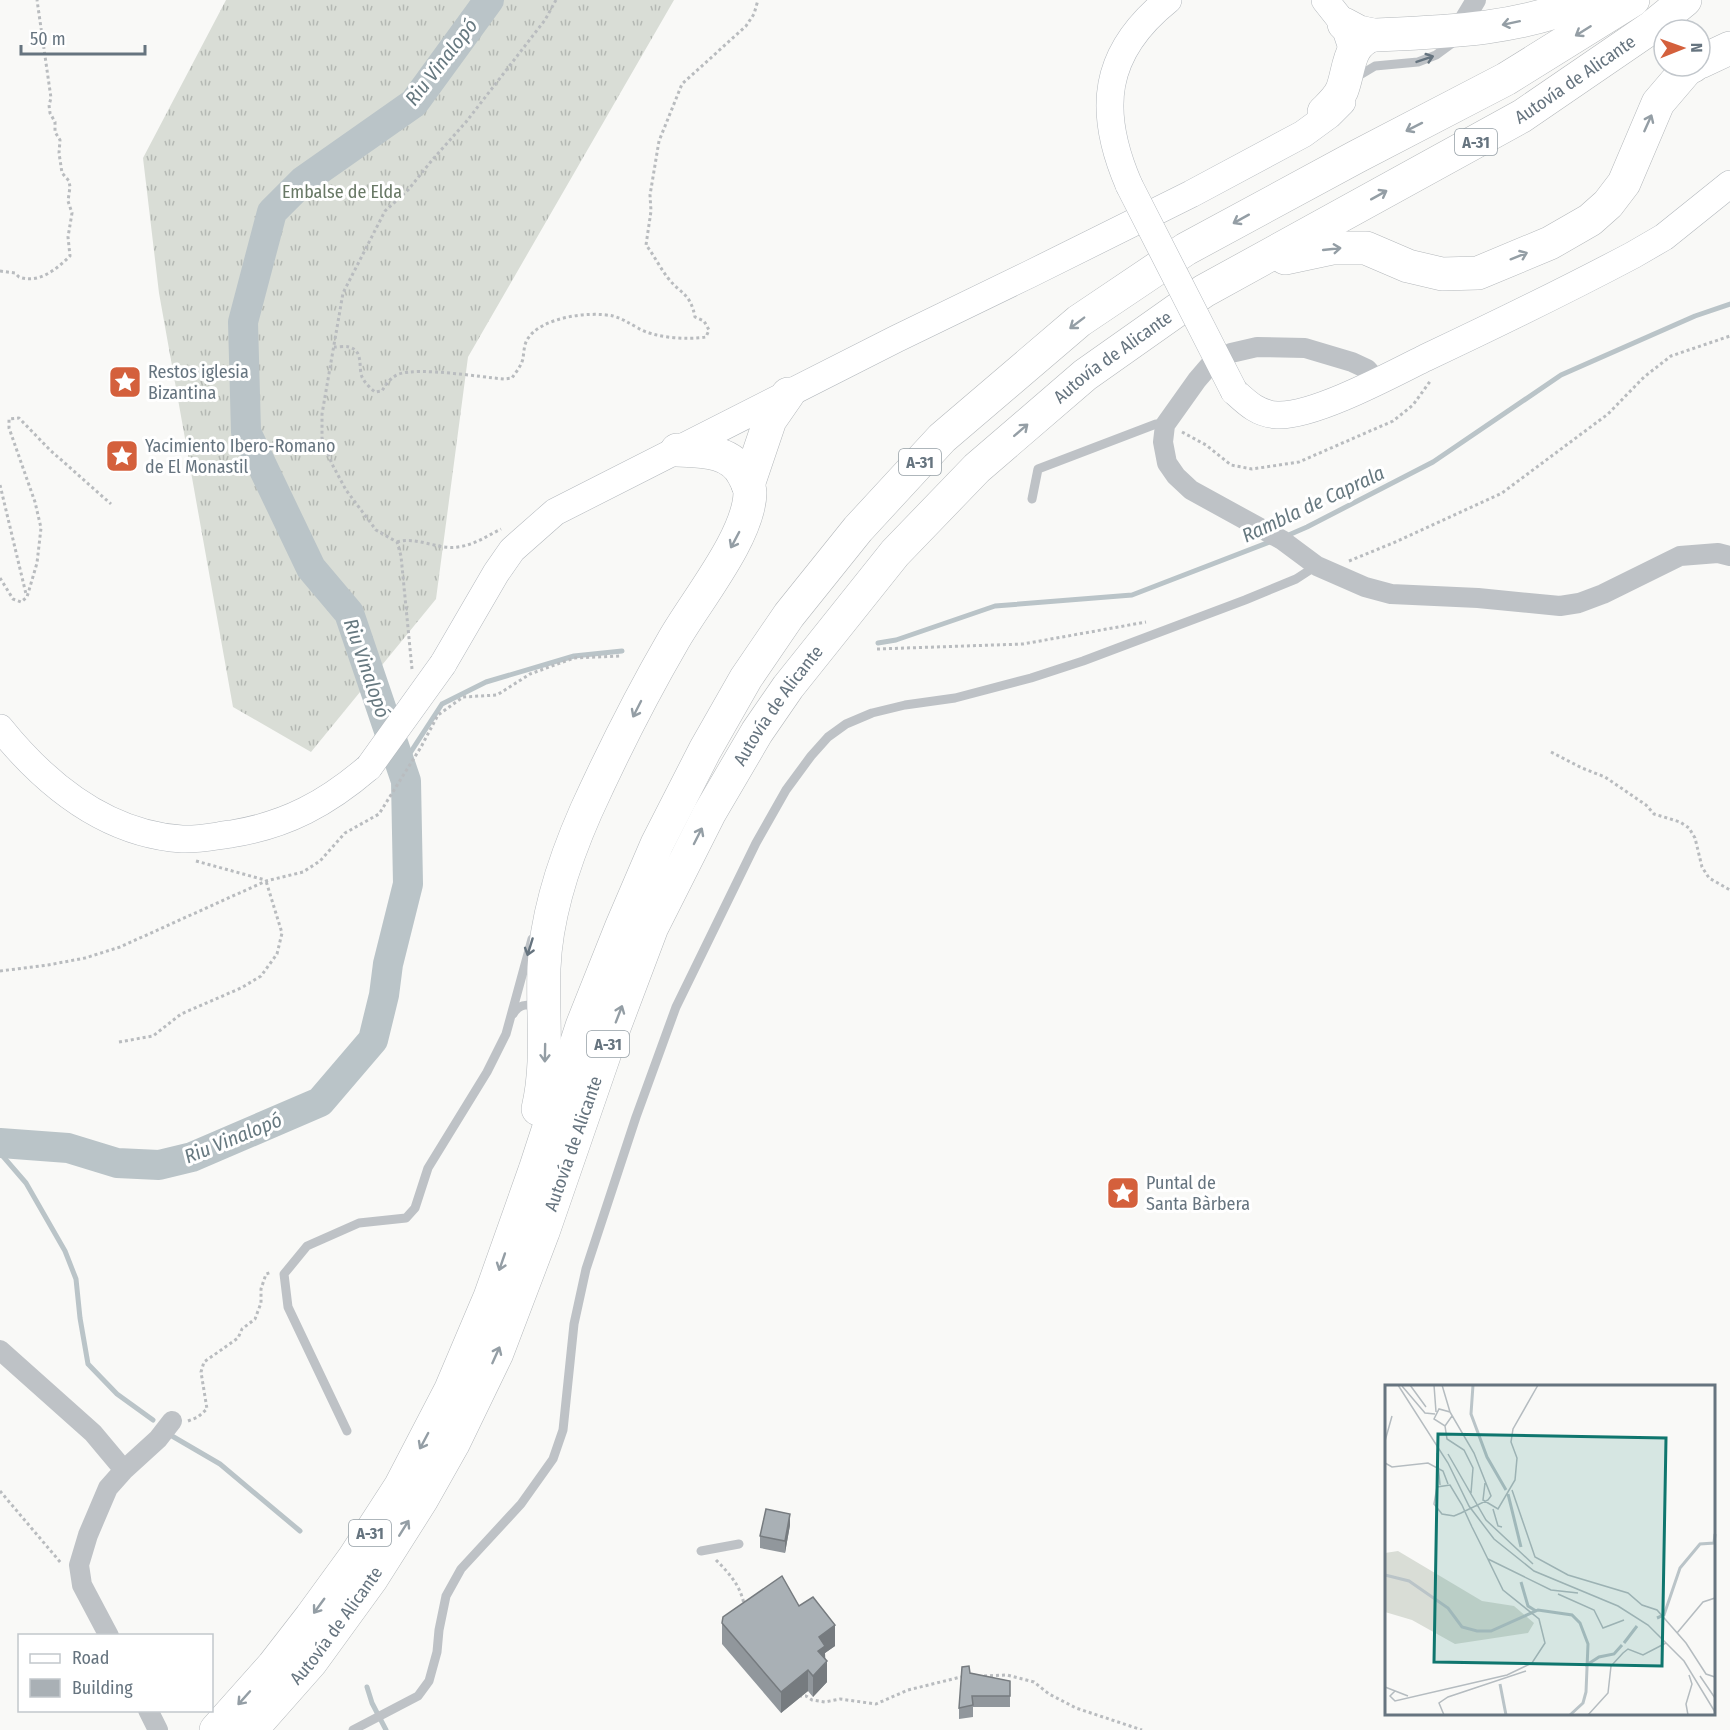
<svg xmlns="http://www.w3.org/2000/svg" width="1730" height="1730" font-family="'Fira Sans Condensed',sans-serif">
<style>
.grass{fill:url(#grass-tufts)}
.lines{fill:none;stroke-linecap:round;stroke-linejoin:round}
.stream{stroke:#bac4c8;stroke-width:5}
.river{stroke:#bac4c8;stroke-width:30}
.secondary-casing{stroke:#b3b8bd;stroke-width:28}
.motorway-casing{stroke:#b4b8bb;stroke-width:34}
.path{stroke:#b9bcbf;stroke-width:3;stroke-dasharray:3 3;stroke-linecap:butt}
.service{stroke:#bec2c6;stroke-width:9}
.minor{stroke:#bec2c6;stroke-width:20}
.secondary{stroke:#fff;stroke-width:27}
.motorway{stroke:#fff;stroke-width:33}
.secondary-bridge-casing{stroke:#b3b8bd;stroke-width:28;stroke-linecap:butt}
.secondary-bridge{stroke:#fff;stroke-width:27}
.wall{fill:#91979c}
.shaded-wall{fill:#767b7f}
.building{fill:#a9b0b5;stroke:#767b7f;stroke-width:1.5}
.oneway{stroke:#949ea5}
.oneway2{stroke:#66747f}
.labels{text-anchor:middle;stroke-width:6;stroke-linejoin:round;paint-order:stroke}
.shield{fill:#fff;stroke:#949ea5;stroke-width:1.5}
.shield-label{font-size:16px;font-weight:bold;fill:#66747f}
.street-label{font-size:18px;fill:#66747f;stroke:#fff}
.park-label{font-size:18px;fill:#687865;stroke:#fff}
.poi-label{font-size:18px;fill:#66747f;stroke:#fff;text-anchor:start}
.water-label{font-size:20px;font-style:italic;fill:#677980;stroke:#fff}
.inset-river{fill:none;stroke:#bac4c8;stroke-width:3}
.inset-road{fill:none;stroke:#b5bcc0;stroke-width:1.5}
.view{fill:#0f766e;fill-opacity:0.15;stroke:#0f766e;stroke-width:3}
.inset-edge{fill:none;stroke:#66747f;stroke-width:3}
</style>
<defs>
<pattern id="grass-tufts" width="24" height="20" patternUnits="userSpaceOnUse" patternTransform="scale(1.5)"><rect width="24" height="20" fill="#d9ddd6"/><path d="M3 7l-1-3M5 7V3M7 7l1-3M15 17l-1-3M17 17v-4M19 17l1-3" fill="none" stroke="#b4b8b3"/></pattern>
</defs>
<rect width="100%" height="100%" fill="#f9f9f7"/>
<path class="grass" d="M226,0H674L468,357L436,599L311,752L233,707L159,293L143,158Z"/>
<g class="lines">
<path class="stream" d="M1284,537L1307,527L1433,462L1561,375L1695,316L1730,304
M878,643L896,640L995,606L1132,595L1272,541
M401,767L442,704L486,682L574,656L622,651
M0,1153L26,1183L65,1251L76,1279L80,1318L88,1364L117,1394L153,1420
M172,1436L220,1464L300,1531
M367,1687L372,1703L386,1730"/>
<path class="river" d="M0,1143L68,1148L117,1163L159,1165L192,1157L320,1102L373,1040L384,995L388,964L408,884L406,781L349,613L311,568L246,432L243,322L272,212L303,181L414,103L489,0"/>
<g class="secondary-casing">
<path id="secondary" d="M1325,0L1344,24L1350,42
M1129,185C1097,111 1102,53 1168,0
M1234,391C1247,403 1258,414 1277,415C1313,417 1391,375 1425,358C1495,325 1565,291 1633,255L1664,237L1730,184
M443,664L496,573L512,550L555,512L896,339L1030,274L1191,194L1303,134L1329,115L1342,102
M0,728C46,785 106,834 182,839C198,840 215,836 231,834C287,825 327,803 369,767"/>
</g>
<g class="motorway-casing">
<g id="motorway">
<path d="M1344,24L1359,32L1373,35C1445,32 1520,30 1587,0"/>
<path d="M1700,62L1730,48"/>
<path d="M1324,112C1331,105 1338,99 1342,90C1350,69 1347,44 1373,35"/>
<path d="M1285,258L1332,248H1366L1408,266L1442,274L1478,273L1550,243L1590,220L1608,204L1624,183L1658,103L1687,69L1693,66"/>
<path d="M748,485L770,420L788,394"/>
<path d="M538,1109C549,1062 542,1016 544,968C546,914 564,861 586,811C612,754 641,696 673,641C695,602 749,537 750,493C750,487 747,482 744,476C732,450 701,451 677,450"/>
<path d="M216,1730L273,1666L311,1617L354,1558L400,1487L451,1389L490,1297L535,1170L582,1026L621,928L657,844L705,750L746,678L789,615L858,529L942,438L1079,321L1186,249L1356,157L1506,79L1633,0"/>
<path id="s1" d="M251,1730L311,1662L372,1578L422,1499L453,1444L497,1353L543,1232L609,1041L652,927L709,814L757,732L788,687L895,553L977,468L1085,375L1204,291L1522,116L1652,27L1685,0"/>
</g>
</g>
<path class="path" d="M0,271L15,273L19,277C38,284 56,270 70,256L68,237L72,213L68,201L70,187L69,181L62,173L59,153L60,140L55,132V122L50,113L49,105L51,98L37,0
M334,347C338,347 345,346 349,347C364,351 358,367 362,377C365,383 370,388 375,392L382,391C386,384 391,377 399,374C420,367 480,377 504,379L512,378C516,372 522,365 523,358C524,352 524,345 527,340C540,317 589,311 613,316C623,319 629,323 638,328C654,338 688,340 706,337L709,330L704,321L695,317C690,292 681,295 668,278C660,268 654,255 646,245L651,211L650,195L659,141L682,84L746,26L754,14L758,0
M1182,432L1206,445L1231,465L1252,469L1299,462L1393,421L1413,405L1431,380
M0,485L26,594
M397,542C417,536 437,550 458,547C474,545 487,536 501,529
M1349,561L1393,543L1502,493L1608,414L1644,377L1671,356L1730,336
M0,578L13,599L21,602L27,597L37,563L41,528L35,502L9,428V419L19,418L50,450L111,504
M877,649L1023,644L1146,622
M412,669L401,556L397,542L376,530L346,490L332,464L322,438V414L343,293L385,211L408,190L433,159L466,122L545,20L556,0
M1551,752L1582,768L1605,777L1646,805L1654,814L1680,822L1689,828L1695,838L1702,867L1709,878L1730,890
M196,861L265,880
M0,971L48,965L85,958L120,947L266,881L303,872L320,861L345,833L379,814L421,747L438,715L463,697L497,695L530,674L574,658L620,656
M119,1042L153,1036L181,1014L241,988L261,976L277,954L282,933L266,881
M188,1421L198,1417L207,1409L201,1372L204,1362L238,1338L242,1329L255,1319L261,1303V1289L266,1274L272,1272
M0,1491L61,1563
M716,1560C729,1573 740,1585 744,1604
M984,1676L1007,1675L1034,1682L1049,1694L1076,1708L1142,1730
M799,1696H806L812,1700L825,1702L840,1699L876,1704L908,1690L965,1676"/>
<path class="service" d="M1355,78L1375,66L1418,62L1436,55L1451,44L1453,40
M1032,499L1038,469L1156,424L1165,425
M513,1014C520,1003 528,1003 539,1009
M347,1431L288,1307L284,1274L307,1246L359,1223L406,1218L415,1208L428,1168L487,1072L506,1034L532,939
M701,1551L739,1544
M353,1730L418,1696L429,1681L437,1652L439,1630L446,1596L461,1569L521,1504L553,1459L563,1430L574,1324L586,1269L636,1117L676,1007L756,843L786,790L811,756L828,737L846,724L872,713L905,705L955,698L1031,678L1083,661L1245,600L1296,579L1316,566"/>
<path class="minor" d="M1458,30L1476,0
M1378,381L1367,369L1352,362L1305,348L1257,347L1231,353L1209,366L1197,380L1165,425L1163,442L1167,463L1176,476L1191,490L1282,540L1317,566L1365,587L1391,594L1478,598L1560,606L1579,603L1603,594L1680,556L1718,553L1730,556
M0,1350L93,1433L124,1470L108,1488L88,1535L79,1565L82,1585L109,1636
M124,1470L158,1439L172,1421
M148,1710L158,1730"/>
<use href="#secondary" class="secondary"/>
<use href="#motorway" class="motorway"/>
<g class="secondary-bridge-casing">
<path id="secondary-bridge" d="M1129,185L1234,391
M369,767L443,664"/>
</g>
<use href="#secondary-bridge" class="secondary-bridge"/>
</g>
<path class="wall" d="M790,1525L785,1553L760,1548V1536Z
M799,1606L835,1646L825,1653L827,1682L813,1697L808,1691L781,1713L722,1644V1623Z
M970,1673L1010,1681V1707H973V1717L959,1719V1708Z"/>
<path class="shaded-wall" d="M790,1514V1525L785,1553V1541Z
M835,1625V1646L825,1653V1664L827,1661V1682L813,1697V1676L819,1637Z
M808,1670V1691L781,1713V1692Z"/>
<path class="building" d="M766,1509L790,1514L785,1541L760,1536Z
M782,1576L799,1606L813,1597L835,1625L819,1637L825,1646L818,1651L827,1661L813,1676L808,1670L781,1692L722,1623L723,1617Z
M969,1666L970,1673L1010,1681V1696H972L973,1705L959,1708L962,1667Z"/>
<defs><path id="oneway-shaft" d="M-6 0H5M1.5-3L5.5 0L1.5 3" fill="none" stroke-width="1.6" stroke-linecap="round" stroke-linejoin="round" transform="scale(1.5)"/></defs>
<g class="oneway">
<use href="#oneway-shaft" transform="translate(1511 23) rotate(168)"/>
<use href="#oneway-shaft" transform="translate(1583 31) rotate(148)"/>
<use href="#oneway-shaft" transform="translate(1648 123) rotate(-66)"/>
<use href="#oneway-shaft" transform="translate(1414 127) rotate(153)"/>
<use href="#oneway-shaft" transform="translate(1379 195) rotate(-29)"/>
<use href="#oneway-shaft" transform="translate(1241 219) rotate(151)"/>
<use href="#oneway-shaft" transform="translate(1332 249) rotate(-6)"/>
<use href="#oneway-shaft" transform="translate(1519 256) rotate(-22)"/>
<use href="#oneway-shaft" transform="translate(1077 323) rotate(143)"/>
<use href="#oneway-shaft" transform="translate(1021 430) rotate(-41)"/>
<use href="#oneway-shaft" transform="translate(735 540) rotate(118)"/>
<use href="#oneway-shaft" transform="translate(637 709) rotate(117)"/>
<use href="#oneway-shaft" transform="translate(698 836) rotate(-63)"/>
<use href="#oneway-shaft" transform="translate(619 1014) rotate(-69)"/>
<use href="#oneway-shaft" transform="translate(545 1053) rotate(91)"/>
<use href="#oneway-shaft" transform="translate(502 1262) rotate(109)"/>
<use href="#oneway-shaft" transform="translate(496 1355) rotate(-66)"/>
<use href="#oneway-shaft" transform="translate(424 1441) rotate(118)"/>
<use href="#oneway-shaft" transform="translate(404 1528) rotate(-58)"/>
<use href="#oneway-shaft" transform="translate(319 1606) rotate(126)"/>
<use href="#oneway-shaft" transform="translate(244 1698) rotate(132)"/>
</g>
<g class="oneway2">
<use href="#oneway-shaft" transform="translate(1425 59) rotate(-19)"/>
<use href="#oneway-shaft" transform="translate(530 947) rotate(107)"/>
</g>
<defs>
<g id="sight-square" transform="scale(1.725)"><rect x="-9" y="-9" width="18" height="18" rx="4" fill="#d4603c" stroke="#fff"/><path d="M0-6L1.8-2.2L6-1.7L2.9 1.2L3.7 5.4L0 3.3L-3.7 5.4L-2.9 1.2L-6-1.7L-1.8-2.2Z" fill="#fff"/></g>
</defs>
<g fill-rule="evenodd">
<use href="#sight-square" x="125" y="382"/>
<use href="#sight-square" x="122" y="456"/>
<use href="#sight-square" x="1123" y="1193"/>
</g>
<g class="labels">
<g class="shield">
<rect x="1455" y="129" width="42" height="26" rx="4.5"/>
<rect x="899" y="449" width="42" height="26" rx="4.5"/>
<rect x="587" y="1031" width="42" height="26" rx="4.5"/>
<rect x="349" y="1520" width="42" height="26" rx="4.5"/>
</g>
<g class="shield-label">
<text x="1476" y="148">A-31</text>
<text x="920" y="468">A-31</text>
<text x="608" y="1050">A-31</text>
<text x="370" y="1539">A-31</text>
</g>
<g class="street-label">
<text dy="6" stroke="none"><textPath href="#s1" startOffset="2187">Autovía de Alicante</textPath></text>
<text dy="6" stroke="none"><textPath href="#s1" startOffset="1647">Autovía de Alicante</textPath></text>
<text dy="6" stroke="none"><textPath href="#s1" startOffset="1161">Autovía de Alicante</textPath></text>
<text dy="6" stroke="none"><textPath href="#s1" startOffset="675">Autovía de Alicante</textPath></text>
<text dy="6" stroke="none"><textPath href="#s1" startOffset="135">Autovía de Alicante</textPath></text>
</g>
<g class="park-label">
<text x="342" y="198">Embalse de Elda</text>
</g>
<g class="poi-label">
<text x="148" y="378">Restos iglesia<tspan x="148" dy="21">Bizantina</tspan></text>
<text x="145" y="452">Yacimiento Ibero-Romano<tspan x="145" dy="21">de El Monastil</tspan></text>
<text x="1146" y="1189">Puntal de<tspan x="1146" dy="21">Santa Bàrbera</tspan></text>
</g>
<g class="water-label">
<text transform="translate(441 62) rotate(-52)" y="7">Riu Vinalopó</text>
<text transform="translate(1313 504) rotate(-25)" y="7">Rambla de Caprala</text>
<text transform="translate(367 668) rotate(71)" y="7">Riu Vinalopó</text>
<text transform="translate(233 1138) rotate(-22)" y="7">Riu Vinalopó</text>
</g>
</g>
<g transform="translate(1385 1385)">
<rect width="330" height="330" fill="#f9f9f7"/>
<path d="M13,166L97,216L129,221L149,238L143,248L70,259L27,235L0,227V168Z" fill="#d9ddd6"/>
<path class="inset-river" d="M88,0L86,29L102,72L121,105M123,109L136,162M0,190L24,196L63,223L77,242L92,246H106L153,225L187,230L195,238L203,259L201,307L198,318L185,330M136,197L143,221L151,226M272,233L279,230L295,183L315,159L329,158L330,149M239,258L252,241M200,281L214,272L229,269L237,260M115,299L121,330"/>
<path class="inset-road" d="M13,0L63,78L84,121L109,154L149,186L233,221L263,240L299,276L330,327M25,0L41,22M49,0L51,27M57,0L65,27M17,1L40,28L50,29M60,41L62,54L79,65L88,83L86,108M0,56L7,31M52,68L55,100M63,69L101,135L148,179M0,78L7,82L43,78L58,86L63,99M100,98L98,115L113,124L130,95L132,73L126,57L128,44L153,0M127,105L150,172L183,190L243,208L257,220L272,225L301,258L321,289L330,292M108,124L113,141L117,142M103,174L166,205L193,208M173,209L209,225L218,243L239,235M292,248L318,217L330,213M315,291L330,313M0,302L23,311M10,306L5,311L10,316L122,290L147,278L160,258L154,234L118,205L96,160L87,142L81,129L77,120L65,100L52,102L49,119L57,129L69,131L76,128L103,115L106,111L89,68L65,27L54,24L49,34L60,41L67,31M59,330L54,318L63,312L141,286M203,330L223,308L226,281L238,268L243,264L258,270L281,258M303,330L301,319L307,299L304,290"/>
<path class="view" d="M53,49L281,53L277,281L49,277Z"/>
<rect width="330" height="330" class="inset-edge"/>
</g>
<rect x="18" y="1634" width="195" height="78" fill="#ffffff" stroke="#c2c7cc" stroke-width="1.5"/>
<rect x="30" y="1654" width="30" height="9" fill="#ffffff" stroke="#c2c7cc" stroke-width="1.5"/>
<text x="72" y="1664" font-size="18" fill="#66747f">Road</text>
<rect x="30" y="1679" width="30" height="18" fill="#a9b0b5" stroke="#c2c7cc" stroke-width="1.5"/>
<text x="72" y="1694" font-size="18" fill="#66747f">Building</text>
<g transform="translate(1682 48) rotate(89)"><circle r="28" fill="#ffffff" stroke="#c2c7cc" stroke-width="1.5"/>
<path d="M0-4.5L10 22L0 15L-10 22Z" fill="#d4603c"/>
<text y="-9" font-size="16" font-weight="bold" text-anchor="middle" fill="#66747f">N</text>
</g>
<path d="M21 45v9h124v-9" fill="none" stroke="#66747f" stroke-width="3"/>
<text x="30" y="45" font-size="18" fill="#66747f" stroke="#ffffff" stroke-width="4.5" paint-order="stroke">50 m</text>
</svg>
